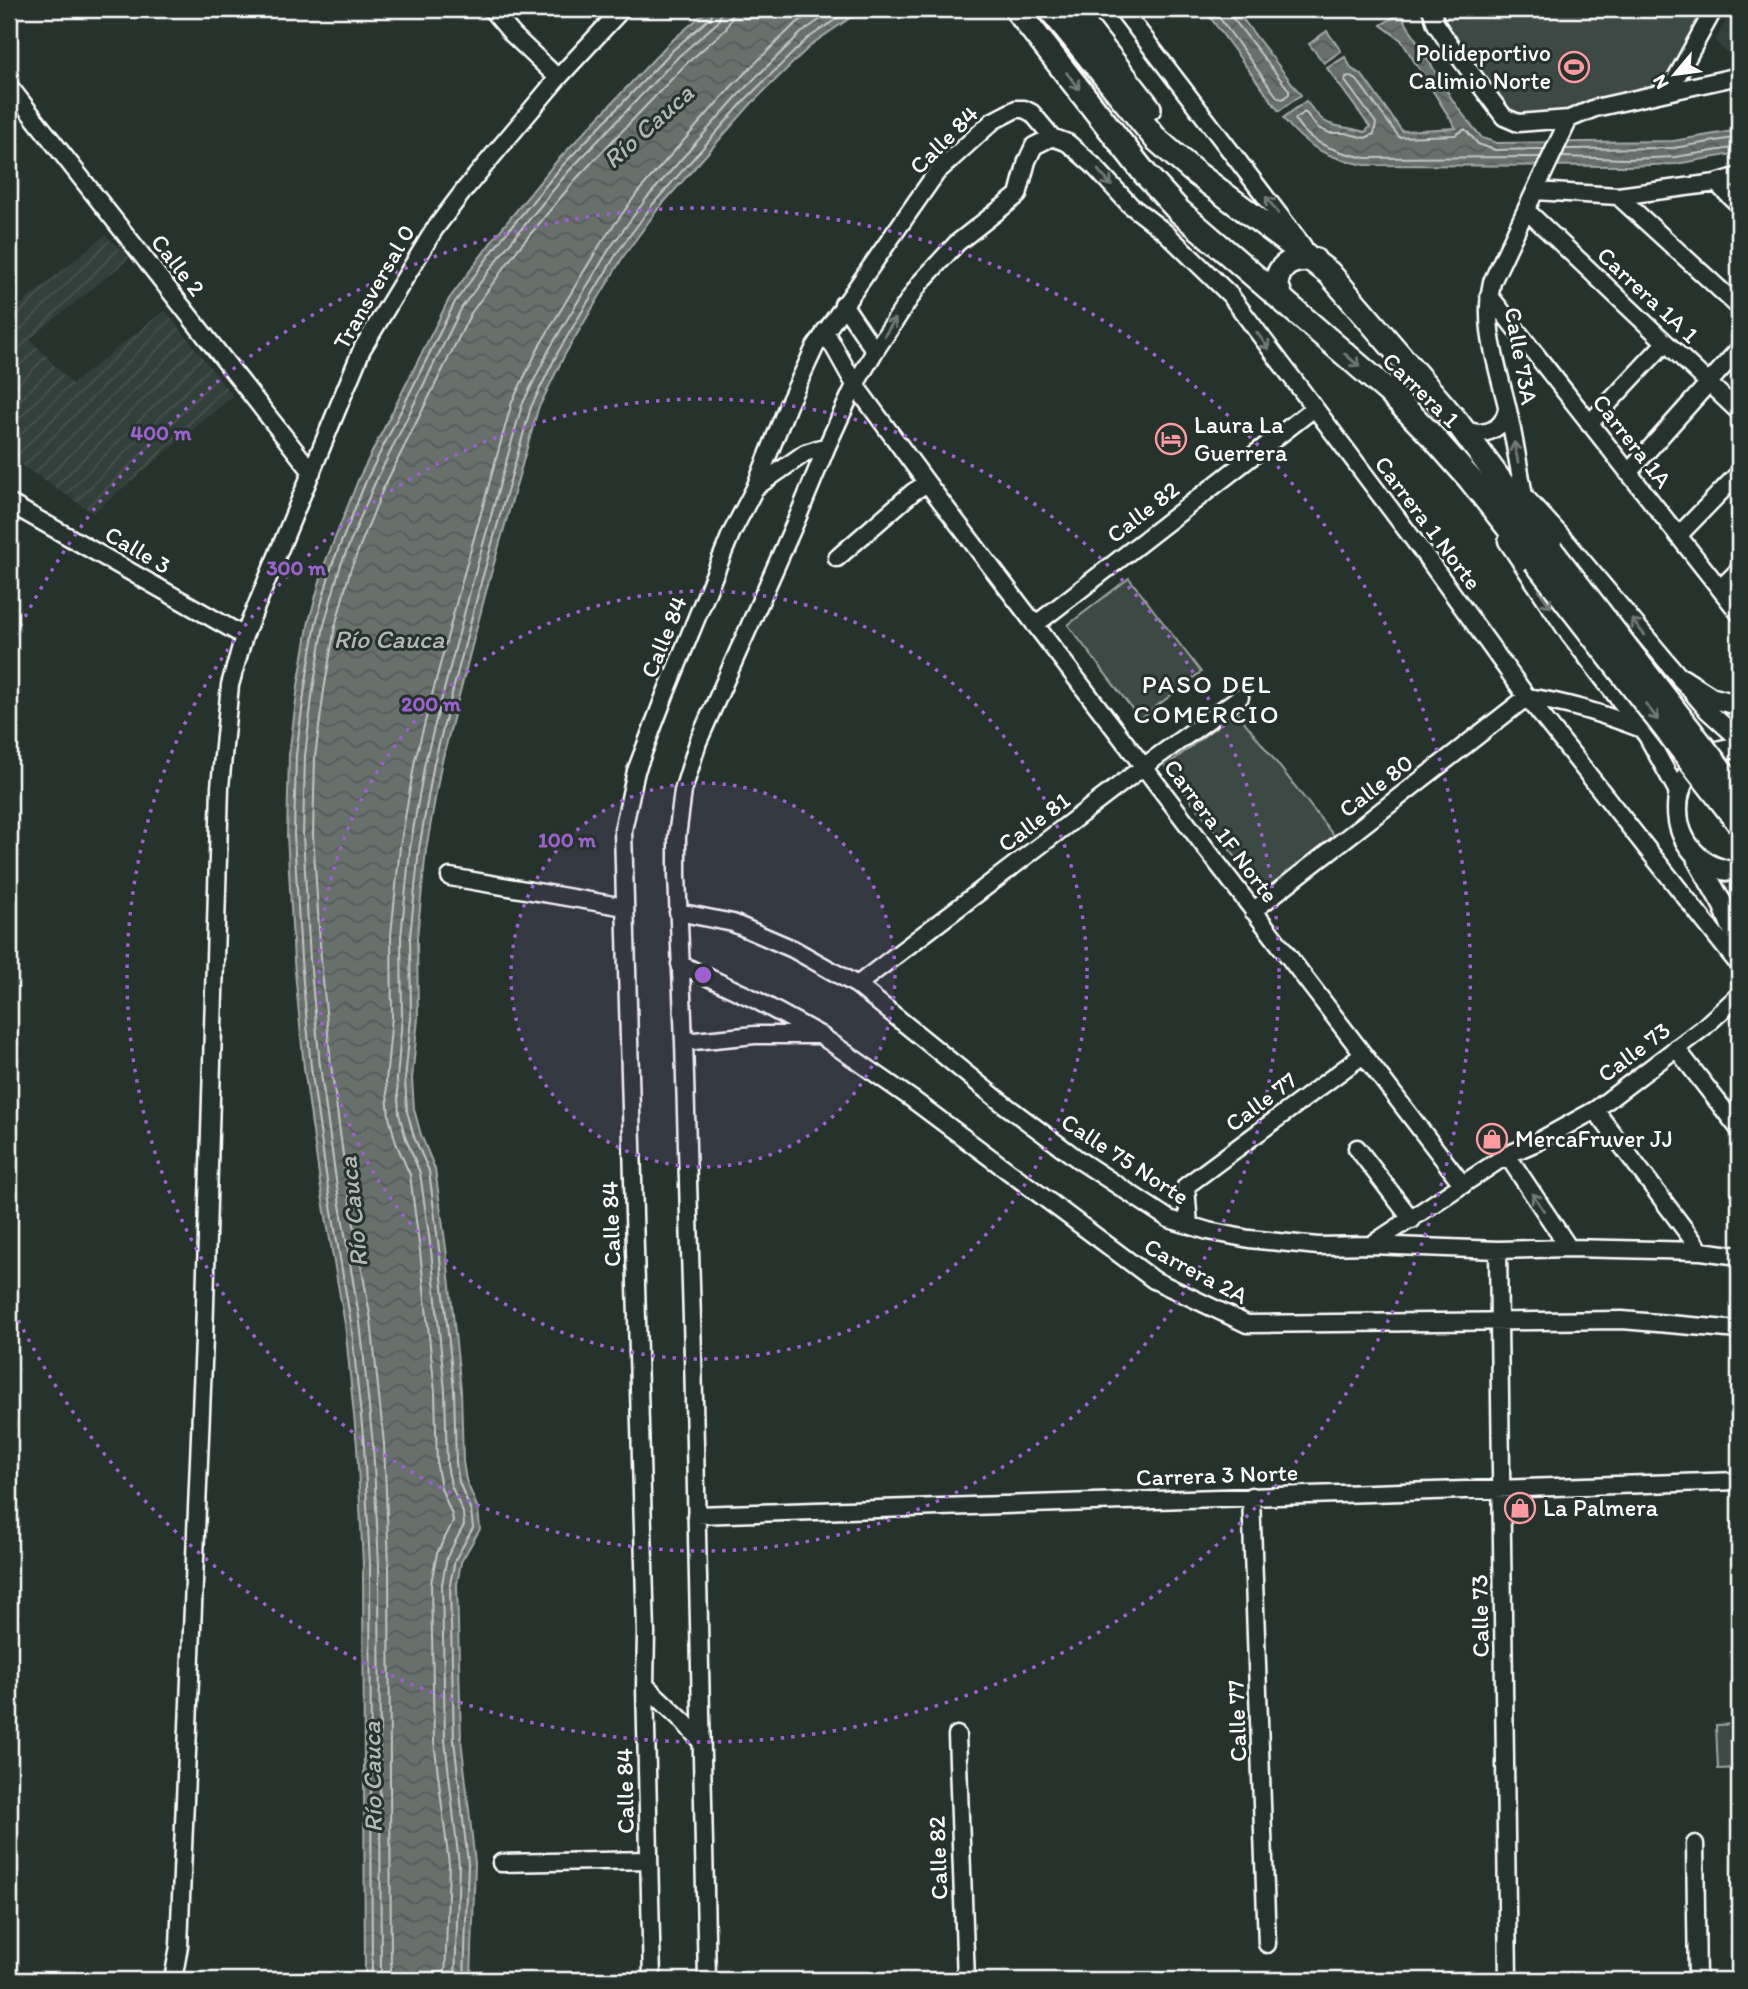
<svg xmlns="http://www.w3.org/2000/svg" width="1748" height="1989" font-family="Itim,sans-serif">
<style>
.built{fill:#333f3a}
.industrial{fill:url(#industrial-furrows)}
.grass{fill:#3e4944;stroke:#9ea4a2;stroke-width:2}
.water{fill:url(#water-waves);stroke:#a4a9a7;stroke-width:2}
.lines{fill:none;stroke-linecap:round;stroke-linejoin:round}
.shore{stroke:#c2c6c4;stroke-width:2}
.minor-casing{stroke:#fff;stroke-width:21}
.major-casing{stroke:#fff;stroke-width:24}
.highway-casing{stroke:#fff;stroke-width:28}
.minor{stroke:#26332d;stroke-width:16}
.major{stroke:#26332d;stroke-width:19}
.highway{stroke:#26332d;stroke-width:23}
.highway-bridge-casing{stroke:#fff;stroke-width:28;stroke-linecap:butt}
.highway-bridge{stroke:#26332d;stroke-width:23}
.oneway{stroke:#727a76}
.ring{fill:none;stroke:#9c61cf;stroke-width:3.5;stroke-dasharray:3.5 7}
.labels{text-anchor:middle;stroke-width:6;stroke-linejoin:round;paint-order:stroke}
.poi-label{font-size:24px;fill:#fff;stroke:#26332d;text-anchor:start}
.street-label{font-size:24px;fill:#fff;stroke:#26332d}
.water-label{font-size:26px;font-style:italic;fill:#b3b8b6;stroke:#26332d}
.neighbourhood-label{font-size:26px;letter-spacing:2px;fill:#fff;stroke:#26332d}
.centre{fill:#9c61cf;stroke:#26332d;stroke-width:3.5}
.ring-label{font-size:21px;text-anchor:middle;font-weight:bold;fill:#9c61cf;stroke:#26332d;stroke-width:6;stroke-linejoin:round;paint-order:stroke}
</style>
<defs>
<pattern id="industrial-furrows" width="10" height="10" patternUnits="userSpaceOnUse" patternTransform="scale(1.75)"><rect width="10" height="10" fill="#333f3a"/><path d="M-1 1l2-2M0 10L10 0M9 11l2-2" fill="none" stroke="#47524e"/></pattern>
<pattern id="water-waves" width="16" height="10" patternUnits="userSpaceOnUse" patternTransform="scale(1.75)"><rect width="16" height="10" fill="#67706c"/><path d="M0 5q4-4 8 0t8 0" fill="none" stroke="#575a59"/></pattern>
</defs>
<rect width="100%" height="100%" fill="#26332d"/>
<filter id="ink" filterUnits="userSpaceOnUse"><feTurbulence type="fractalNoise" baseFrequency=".0143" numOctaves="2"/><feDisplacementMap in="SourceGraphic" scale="14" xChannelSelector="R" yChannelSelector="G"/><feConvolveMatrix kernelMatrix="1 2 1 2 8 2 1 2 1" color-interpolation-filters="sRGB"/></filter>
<g filter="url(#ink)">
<path class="built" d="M1733,9H1739V58L1734,60L1715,41Z"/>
<path class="industrial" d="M105,235L130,258L30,339L72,384L165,310L233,396L93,513L9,457V314Z"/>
<path class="grass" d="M1431,9H1714L1669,91L1518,123Z
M1129,578L1201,672L1140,719L1068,625Z
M1236,711L1334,836L1263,892L1165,767Z
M1739,1724V1768L1718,1769L1716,1725Z"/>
<path class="water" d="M709,9H863L812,44L751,104L658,209L623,257L564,356L538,409L487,588L441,765L426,850L417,938L418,1018L412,1079L414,1109L421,1135L435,1169L446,1248L461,1390L463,1462L466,1480L478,1509L480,1529L461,1562L457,1584L461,1739L475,1863L471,1980H365L363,1565L357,1446L345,1324L321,1189L304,1068L294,961L287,835L289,755L298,686L309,621L325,563L359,478L449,299L498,233L556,162L668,44Z
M1204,9H1235L1301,95L1279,111Z
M1400,13L1453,101L1468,121L1482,138L1497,143L1673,141L1739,130V153L1676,164L1628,166L1365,165C1330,159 1305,147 1283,118L1306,101C1331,134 1330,121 1365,132L1370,127L1327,68L1345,57L1352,69L1362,75L1402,131L1456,128L1401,40L1381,25Z
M1327,31L1341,51L1324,63L1309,44Z"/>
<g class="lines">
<path class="shore" d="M1213,9L1278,98L1283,99L1289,94V90L1231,16L1230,9
M1566,149L1674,148L1739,137
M1540,157L1366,158C1340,153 1308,144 1295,119L1305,112L1318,128L1330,133H1345L1365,138L1374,134L1376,123L1345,81L1346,77L1349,76L1357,80L1399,137L1455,135L1465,129L1478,144L1495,150L1544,149
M1562,157L1627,159L1675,157L1739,147
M372,1980L370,1565L364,1445L351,1323L328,1188L311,1067L301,960L294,835L296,755L305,687L316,623L332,565L366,481L455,302L503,237L562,166L673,50L711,17L713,9
M381,1980L379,1565L373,1445L360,1322L337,1187L320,1066L310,960L303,835L305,756L313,689L324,625L340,567L374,485L462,307L510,243L568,172L679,56L718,22L722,9
M391,1980L389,1565L384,1444L371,1320L347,1185L331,1065L321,959L313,835L315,757L324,690L335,627L350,571L383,489L471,313L518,249L576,179L686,64L726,29L731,19L733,9
M445,1980L449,1864L434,1741L431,1583L437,1553L453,1522L452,1515L441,1488L437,1466L435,1392L420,1251L410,1175L396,1143L389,1117L386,1081L392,1017L391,935L400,847L415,760L462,581L512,402L541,343L601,243L638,192L732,86L794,25L817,9
M455,1980L459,1864L445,1740L442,1584L447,1557L464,1525L463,1513L451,1485L447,1465L445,1391L431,1250L420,1173L406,1139L399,1114L397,1080L402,1017L401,937L410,848L425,762L472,584L522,405L550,348L610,248L646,199L740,93L801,33L835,9
M464,1980L468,1863L454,1740L450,1584L455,1560L473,1528L471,1511L459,1482L456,1463L454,1390L439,1249L429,1171L414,1137L407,1111L405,1080L411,1018L410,937L419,849L434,763L480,586L531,407L558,352L617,253L653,204L746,99L807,39L851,9"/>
<g class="minor-casing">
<path id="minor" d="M491,9L513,35L558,78
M1122,9L1303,246
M1431,9L1436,24L1448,42L1504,117L1518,123L1569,119L1595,108L1739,76
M9,86L312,472
M1669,91L1714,9
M1716,183L1739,205
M1535,191L1618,196L1716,183L1739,176
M1618,196L1739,307
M1526,210L1739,412
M1489,295L1739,613
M843,304L875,351
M825,331L855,385L927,483L1463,1185
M1589,424L1665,343
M1461,427C1480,439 1503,432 1507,409
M1628,473L1739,349
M755,488L805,453L827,446
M1518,489L1565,540L1708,711L1739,739
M1524,496C1519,467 1514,439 1508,410C1498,367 1482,327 1492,282L1569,119
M9,503L244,636
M1678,536L1739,473
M1507,541L1569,634L1647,736L1679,794
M837,558L913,492L927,483
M1720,589L1739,570
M1035,625L1313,409
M450,877L625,907
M1253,911L1527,697C1567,703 1604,714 1642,729
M678,912L733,923L793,949L857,985L1001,1102L1079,1160L1169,1219L1208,1231L1249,1239L1318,1246L1371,1245L1498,1250L1569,1248L1701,1251L1739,1256
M680,964L754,999L820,1035L912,1099L1154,1280L1247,1324L1622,1320L1739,1330
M857,985L1143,767L1240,697
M684,1042L755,1035H818
M1676,1048L1739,1129
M1595,1110L1701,1251
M1357,1148L1412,1220
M1507,1155L1569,1248
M1189,1225L1186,1186L1363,1055
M1371,1245L1507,1155L1537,1142L1595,1110L1703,1028L1739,995
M1498,1250L1508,1980
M1251,1496L1267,1944
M696,1515L1739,1481
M645,1685L684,1722L702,1743
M957,1735L966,1980
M1695,1844L1697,1980
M501,1863L649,1860
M173,1980L179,1946L204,1339L220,787L230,685L244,636L362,349L434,230L465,189L558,78L622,9
M652,1980L645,1685L646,1633L623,830L636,771L665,695L731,534L755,488L788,405L815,347L937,172L993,121L1016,109H1024L1032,113L1052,137L1068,143L1093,165L1130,205L1165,232L1230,295L1422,551L1527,697L1739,965
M707,1980L693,1355L684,1042L677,875V837L683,791L698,742L799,514L827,446L855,385L875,351L920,283L957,243L1018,195L1027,161L1034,146L1052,137"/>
</g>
<g class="major-casing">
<path id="major" d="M1682,679L1712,698L1739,705
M1739,748C1657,750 1657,868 1739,872
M1697,859L1723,905L1739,944"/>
</g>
<g class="highway-casing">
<path id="highway" d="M1016,9L1146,175L1179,211L1388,391L1432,436L1470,479L1535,561
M1050,9L1156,139L1193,171L1329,273L1457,422L1551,550
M1072,9L1149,108
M1282,300L1276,284C1279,263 1295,257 1314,260"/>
</g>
<use href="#minor" class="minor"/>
<use href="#major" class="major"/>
<use href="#highway" class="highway"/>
<g class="highway-bridge-casing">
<path id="highway-bridge" d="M1551,550L1739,794
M1535,561L1739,823"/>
</g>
<use href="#highway-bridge" class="highway-bridge"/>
</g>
<defs><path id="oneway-shaft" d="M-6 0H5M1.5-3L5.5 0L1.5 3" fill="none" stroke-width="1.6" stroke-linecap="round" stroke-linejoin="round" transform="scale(1.75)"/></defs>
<g class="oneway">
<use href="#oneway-shaft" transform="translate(1073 81) rotate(52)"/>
<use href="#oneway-shaft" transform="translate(1105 178) rotate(49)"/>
<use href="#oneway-shaft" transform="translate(1272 205) rotate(-127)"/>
<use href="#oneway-shaft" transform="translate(890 327) rotate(-57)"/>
<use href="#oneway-shaft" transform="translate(1263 341) rotate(54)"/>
<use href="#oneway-shaft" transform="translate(1352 360) rotate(41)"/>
<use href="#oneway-shaft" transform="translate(1516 452) rotate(-101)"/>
<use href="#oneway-shaft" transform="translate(1545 599) rotate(55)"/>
<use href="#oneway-shaft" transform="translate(1638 627) rotate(-130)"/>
<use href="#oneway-shaft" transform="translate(1652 712) rotate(52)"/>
<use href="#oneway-shaft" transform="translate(1538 1202) rotate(-124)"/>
</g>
</g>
<circle cx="703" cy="975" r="192" fill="#9c61cf" fill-opacity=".12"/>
<g class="ring">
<circle cx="703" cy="975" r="192"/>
<circle cx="703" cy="975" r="384"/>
<circle cx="703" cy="975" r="576"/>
<path d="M11 645A767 767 0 1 1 11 1305"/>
</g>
<defs>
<g id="stadium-ring" transform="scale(1.575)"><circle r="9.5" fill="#26332d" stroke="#ff9aa2" stroke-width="1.5"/><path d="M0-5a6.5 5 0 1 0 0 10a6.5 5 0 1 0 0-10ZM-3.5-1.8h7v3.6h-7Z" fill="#ff9aa2"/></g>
<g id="hotel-ring" transform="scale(1.575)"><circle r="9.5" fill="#26332d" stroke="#ff9aa2" stroke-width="1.5"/><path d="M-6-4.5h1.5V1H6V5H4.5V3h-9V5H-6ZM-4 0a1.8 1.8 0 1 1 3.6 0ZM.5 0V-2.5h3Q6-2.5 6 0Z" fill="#ff9aa2"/></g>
<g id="shop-ring" transform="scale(1.575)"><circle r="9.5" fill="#26332d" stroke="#ff9aa2" stroke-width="1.5"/><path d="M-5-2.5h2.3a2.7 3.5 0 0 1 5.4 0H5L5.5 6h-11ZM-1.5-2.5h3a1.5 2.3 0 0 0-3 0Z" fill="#ff9aa2"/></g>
</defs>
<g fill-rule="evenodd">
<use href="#stadium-ring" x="1574" y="67"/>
<use href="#hotel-ring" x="1171" y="439"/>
<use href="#shop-ring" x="1492" y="1139"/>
<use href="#shop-ring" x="1520" y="1508"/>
</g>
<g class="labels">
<g class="poi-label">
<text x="1551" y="61" text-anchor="end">Polideportivo<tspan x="1551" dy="28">Calimio Norte</tspan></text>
<text x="1194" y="433">Laura La<tspan x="1194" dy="28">Guerrera</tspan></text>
<text x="1515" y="1147">MercaFruver JJ</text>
<text x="1543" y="1516">La Palmera</text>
</g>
<g class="street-label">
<text transform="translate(944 140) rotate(-45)" y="8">Calle 84</text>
<text transform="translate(178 265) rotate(52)" y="8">Calle 2</text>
<text transform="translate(374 287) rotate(-60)" y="8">Transversal 0</text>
<text transform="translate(1648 295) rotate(43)" y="8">Carrera 1A 1</text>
<text transform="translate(1521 356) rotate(80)" y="8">Calle 73A</text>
<text transform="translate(1421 390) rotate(44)" y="8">Carrera 1</text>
<text transform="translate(1632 441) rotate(52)" y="8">Carrera 1A</text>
<text transform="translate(1143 512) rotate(-38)" y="8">Calle 82</text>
<text transform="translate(1428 523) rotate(53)" y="8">Carrera 1 Norte</text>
<text transform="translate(138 550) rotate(30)" y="8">Calle 3</text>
<text transform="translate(664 637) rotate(-68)" y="8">Calle 84</text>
<text transform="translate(1376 786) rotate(-38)" y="8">Calle 80</text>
<text transform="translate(1034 822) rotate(-37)" y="8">Calle 81</text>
<text transform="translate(1221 831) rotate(53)" y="8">Carrera 1F Norte</text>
<text transform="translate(1634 1052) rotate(-37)" y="8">Calle 73</text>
<text transform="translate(1261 1102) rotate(-37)" y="8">Calle 77</text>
<text transform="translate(1125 1159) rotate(33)" y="8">Calle 75 Norte</text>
<text transform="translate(611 1224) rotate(-92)" y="8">Calle 84</text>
<text transform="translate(1196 1271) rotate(28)" y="8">Carrera 2A</text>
<text transform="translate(1217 1475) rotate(-2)" y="8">Carrera 3 Norte</text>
<text transform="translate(1480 1616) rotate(-91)" y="8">Calle 73</text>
<text transform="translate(1237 1721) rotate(-92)" y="8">Calle 77</text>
<text transform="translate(625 1791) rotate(-91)" y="8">Calle 84</text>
<text transform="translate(938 1858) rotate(-92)" y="8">Calle 82</text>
</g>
<g class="water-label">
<text transform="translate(648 126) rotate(-42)" y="9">Río Cauca</text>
<text x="389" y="648">Río Cauca</text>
<text transform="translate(353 1212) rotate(-96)" y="9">Río Cauca</text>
<text transform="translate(372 1777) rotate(-91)" y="9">Río Cauca</text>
</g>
<g class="neighbourhood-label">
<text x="1207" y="693">PASO DEL<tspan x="1207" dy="30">COMERCIO</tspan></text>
</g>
</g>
<circle cx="703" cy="975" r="10" class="centre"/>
<g class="ring-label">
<text x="161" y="440">400 m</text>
<text x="296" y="575">300 m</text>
<text x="431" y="711">200 m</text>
<text x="567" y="847">100 m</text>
</g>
<rect width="1748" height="1989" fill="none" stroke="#26332d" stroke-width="35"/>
<rect x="18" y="18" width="1713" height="1954" fill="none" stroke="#fff" stroke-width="2.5" filter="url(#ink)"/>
<g transform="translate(1675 74) rotate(241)" stroke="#26332d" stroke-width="5" paint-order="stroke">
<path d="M0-5L12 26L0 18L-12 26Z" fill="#ffffff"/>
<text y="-10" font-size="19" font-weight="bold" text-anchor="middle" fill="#ffffff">N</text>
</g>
</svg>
